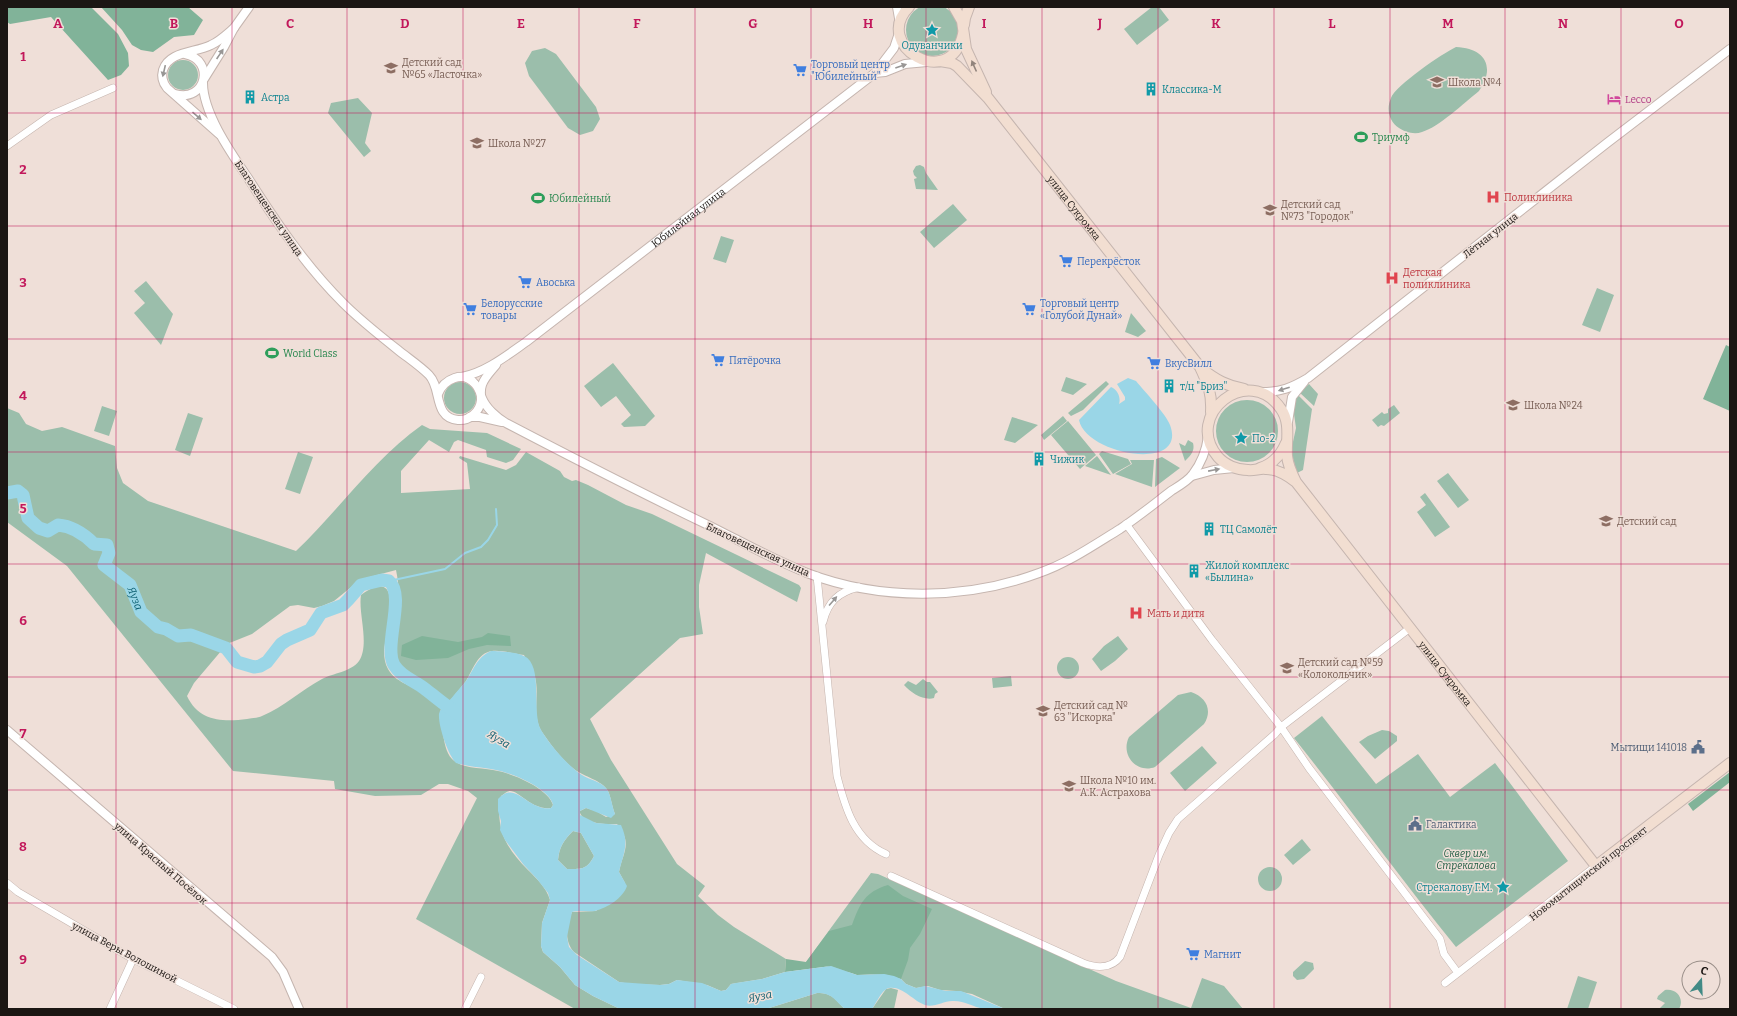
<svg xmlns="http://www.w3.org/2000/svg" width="1737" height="1016" font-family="Bitter,serif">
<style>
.green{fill:#9bbeab}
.forest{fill:#81b399}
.water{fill:#9ad6e7;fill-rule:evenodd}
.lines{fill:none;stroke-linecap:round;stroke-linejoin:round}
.stream{stroke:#9ad6e7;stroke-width:2}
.river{stroke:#9ad6e7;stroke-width:13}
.minor-casing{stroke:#c5b5af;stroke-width:8}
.tertiary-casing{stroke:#c5b5af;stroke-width:10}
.secondary-casing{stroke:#c5b5af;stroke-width:12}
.minor{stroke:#fff;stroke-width:7}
.tertiary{stroke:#fff;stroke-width:8}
.secondary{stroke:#f2ded1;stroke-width:10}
.oneway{fill:#989695}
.oneway2{fill:#91847c}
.grid{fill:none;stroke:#c2185b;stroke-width:1;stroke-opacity:0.55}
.labels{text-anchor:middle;stroke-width:3;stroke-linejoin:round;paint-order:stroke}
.culture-label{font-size:10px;fill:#0d838f;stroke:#efdfd8;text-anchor:start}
.education-label{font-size:10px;fill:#785e54;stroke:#efdfd8;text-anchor:start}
.shop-label{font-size:10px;fill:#366cbe;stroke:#efdfd8;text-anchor:start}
.hotel-label{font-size:10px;fill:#b23c85;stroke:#efdfd8;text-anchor:start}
.leisure-label{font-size:10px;fill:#27864d;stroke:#efdfd8;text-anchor:start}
.health-label{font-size:10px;fill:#be3a42;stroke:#efdfd8;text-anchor:start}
.street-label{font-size:10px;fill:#1b1613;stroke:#efdfd8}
.service-label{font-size:10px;fill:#4e5e75;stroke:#efdfd8;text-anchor:end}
.park-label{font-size:10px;font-style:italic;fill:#1d5a40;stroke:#efdfd8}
.water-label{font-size:11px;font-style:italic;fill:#0b5e70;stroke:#efdfd8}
.grid-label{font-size:13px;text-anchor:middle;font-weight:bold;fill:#c2185b;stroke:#efdfd8;stroke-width:3;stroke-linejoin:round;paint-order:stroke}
</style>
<rect width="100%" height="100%" fill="#efdfd8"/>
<path class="green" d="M906 30a26 26 0 1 1 52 0a26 26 0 1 1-52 0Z
M1152,7H1159L1169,20L1137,45L1124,29Z
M1456,47C1485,48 1496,67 1479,91C1464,103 1439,127 1422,132C1414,135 1405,132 1399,128C1389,121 1386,109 1391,98C1395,86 1443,53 1456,47Z
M545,48L556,54L596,107L600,119L593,131L580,135L568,128L529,76L525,63L532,51Z
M168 75a15 15 0 1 1 30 0a15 15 0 1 1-30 0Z
M358,98L372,113L365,143L371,151L364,157L328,113L331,103Z
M920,165L924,167L926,173L938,190L916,189L914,179L917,178L914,175L913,171L916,166Z
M953,204L967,220L934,248L920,232Z
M721,236L734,240L726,263L713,259Z
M146,281L173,314L161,345L134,313L145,303L134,291Z
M1597,288L1614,295L1600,332L1582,325Z
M1131,313L1146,331L1138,337L1125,332Z
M613,363L655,416L645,426L624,427L621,424L631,415L616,396L601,407L584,386Z
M1066,377L1087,384L1073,395L1061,391Z
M1106,381L1109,384L1083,410L1071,416L1068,413Z
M444 398a16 16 0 1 1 32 0a16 16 0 1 1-32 0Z
M1309,384L1318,394L1314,406L1299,392Z
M1297,394L1312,409L1303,470L1297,473L1291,451L1296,428L1293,407Z
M1216 431a31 31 0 1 1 62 0a31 31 0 1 1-62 0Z
M1394,405L1400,413L1384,426L1381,425L1378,427L1372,420L1382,412L1384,414L1388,413V409Z
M102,406L117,411L109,436L94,431Z
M7,408L19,413L26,424L42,431L62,427L115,446L117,468L123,483L148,501L296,551C339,510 374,459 422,425L430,429L487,433L521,449L513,460L506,463L487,457L486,450L458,440L454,442L449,452L429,440L401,471V493L470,489L467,463L459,458L460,456L506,470L516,465L526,452L560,471L564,477L572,481L576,480L588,485L626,505L652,514L799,585L801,588L797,602L706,553L699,585V607L703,634L680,638L590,719L611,760L677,864L705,886L698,896L718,915L734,927L786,959L785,972L762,979L731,984L726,990L721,991L707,985L677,980L669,984L660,985L630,984L619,982L574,952C564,941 566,925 572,912L596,911L625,883L619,872C623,851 633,844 617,824C607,824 585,825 580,813V811L586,808L596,811L606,817L615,814C612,807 611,797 608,791C602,780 584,777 574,769C562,760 551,745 542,732C531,715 540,695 535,677C533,670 527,662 524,655C514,654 502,650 492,651C477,653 473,670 466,681C461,688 455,694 450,701C436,691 410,677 400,665C392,656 399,628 400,616C400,601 399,584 396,570L366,578L355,584L334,601L322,606L314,608L298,605L290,606L252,634L227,644L194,683L187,696C199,722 224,722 247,719C252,718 258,718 262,716C284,707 301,690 322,679C333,673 351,672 359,661C370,644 358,614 361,595C366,591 371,588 377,587C402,580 384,641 384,651C384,657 385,664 388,669C396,683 410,684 422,693C429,698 435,704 441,709C438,717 441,725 443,733C444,741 446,753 452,759C463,770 484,767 498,771C514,774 549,789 553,805L551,808C531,810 520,791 510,791C507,791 504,794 501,796C495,828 505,847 528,870C537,879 546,887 550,900L542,923L541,946L543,952L560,967L575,985L593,996L620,1009H575L416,919L477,798L468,791L448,784H439L421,795L375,796L335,789L334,781L233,771L67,566L7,522Z
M188,413L203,418L190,456L175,450Z
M1063,416L1067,421L1044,440L1041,435Z
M1012,417L1038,425L1015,443L1004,440Z
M1068,421L1096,455L1080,469L1051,435Z
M1188,440L1193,443C1195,451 1191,455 1185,461L1179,443L1185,446Z
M1102,451L1128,459L1131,464L1113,474L1099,454Z
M298,452L313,457L300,494L285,489Z
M1097,456L1111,475L1085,466Z
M1162,457L1180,468L1155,487L1156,459Z
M1130,460H1154L1152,487L1115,474L1132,464Z
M1448,473L1469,500L1458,508L1437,481Z
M1425,493L1450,527L1435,537L1417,512L1426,505L1420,497Z
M1118,636L1128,649L1115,661L1101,671L1092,659L1104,646Z
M1057 668a11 11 0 1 1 22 0a11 11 0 1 1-22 0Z
M1011,676L1012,686L993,688L992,678Z
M923,679L927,682H930L938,692L935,694L934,698C924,701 911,693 904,685L908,681L916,685Z
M1191,692C1206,697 1213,710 1204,724L1155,767C1137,774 1120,755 1129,737L1178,695Z
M1322,716L1376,784L1418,754L1450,797L1495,763L1568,861L1456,947C1400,878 1349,807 1294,738Z
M1382,730L1389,731L1397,736V741L1375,759L1359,742L1368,736Z
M1202,746L1217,763L1185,791L1170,773Z
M573,831L581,833L594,856C587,870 581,869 567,869L558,860C559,847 564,840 573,831Z
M1302,839L1311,850L1293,865L1284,855Z
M1258 879a12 12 0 1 1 24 0a12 12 0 1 1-24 0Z
M871,873L878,874L1116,981L1191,1008L1202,978L1224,986L1243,1009H1005L972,994L956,991L940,990L928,986L916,988L906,984L901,979L894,976L845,972L826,966L806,962Z
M1305,961L1313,963L1314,969L1304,979L1297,980L1293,976V972Z
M1578,976L1597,982L1588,1009H1567Z
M891,988L898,990L894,1009H872L886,989Z
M1665,990C1676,988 1685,998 1679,1009H1659L1665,1003L1657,999L1658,996Z
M817,993C833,993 834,999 845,1009H766Z"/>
<path class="forest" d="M7,7H91L118,34L128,53L129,66L121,75L108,80L51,17L10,24L7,22Z
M101,7H188L203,20L194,35L174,37L153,52L141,50L132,45L122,30Z
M1726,345L1730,347V411L1703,399Z
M488,633L510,636L511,646L487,645L469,649L448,658L416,660L401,656L402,645L422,636L458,642L482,637Z
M1730,772V782L1693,811L1688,804Z
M888,885L903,896L932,909L920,934L910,948L908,960L901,979L884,974L857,975L831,966L785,972L786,959L806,962L829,931L852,925C860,903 865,892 888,885Z"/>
<path class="water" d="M1128,378L1136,381C1145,392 1166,414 1170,425C1188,473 1086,455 1079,420L1111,387C1118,390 1121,398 1119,404L1125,400V397L1117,384Z
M491,651C499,651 517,652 524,656C544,665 531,712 541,730C550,745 568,766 582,775C590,780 600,781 606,788C611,794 612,807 615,814L611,818L586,808L580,811V815L596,823L621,825C630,844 623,854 619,872L627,886C623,898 607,908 595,911C587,912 579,910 572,912L567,937L569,947L577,955L619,982L660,985L669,984L677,980L702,983L721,991L726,990L731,984L736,983L762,979L785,972L831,966L857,975L884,974L894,976L901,979L906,984L916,988L925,986L946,991H961L1005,1009C998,1009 990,1010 984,1009C973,1007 965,1001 954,1001C944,1000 935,1008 925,1005C913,1001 903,986 889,988C882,989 876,1004 872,1009H845C834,1000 833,993 817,993L766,1009L647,1008L620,1009L593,996L575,985L560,967L543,952L541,946L542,923L550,900L548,893L537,879L523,864L505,840L500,830L501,821L498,811V799C516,779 527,811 551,808L553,805C550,789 512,773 496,770C483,767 468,767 456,763C448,755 438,726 439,714C440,707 450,701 454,695C458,690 462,686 466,681C474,669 477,657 491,651ZM573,831L581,833L594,856C587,870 581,869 567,869L558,860C559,847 564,840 573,831Z"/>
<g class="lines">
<path class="stream" d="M389,581L445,569L465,553L481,547L488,540L497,525L496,509"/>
<path class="river" id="s1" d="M7,493L18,491L23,495L28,518L39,528L48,531L58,525C72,526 85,535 94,544L107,545L109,553L104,565L130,585L141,612L158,627L166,629L178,636L191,635L226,648L237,662L254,667L260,666L267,662L281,644L287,640L310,630L321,613L343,605L348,600L361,585L382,580L389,581C406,596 383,646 394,665C401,677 415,681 425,689C437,698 447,707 460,715"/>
<g class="minor-casing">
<path id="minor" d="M7,146L51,115L113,88
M1126,524L1212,640L1281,727L1309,768L1440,939L1444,954L1458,973
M817,576L837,776C845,807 854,840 886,854
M823,622C828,601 839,592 859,587
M891,876L1083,963C1096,968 1111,969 1120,957L1159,855L1169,833L1178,819L1275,734L1281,727L1410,628
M7,883L18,892L133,959L234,1009
M1445,983L1596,866
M110,1009L133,959
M465,1009L481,977"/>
</g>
<g class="tertiary-casing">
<g id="tertiary">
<path d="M897,7L900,24"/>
<path d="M875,73L885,72L905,64L927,62"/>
<path d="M204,79L224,47L234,28L249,7"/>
<path d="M203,83C203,113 231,153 248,178C276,222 305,265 343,303C360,320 379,335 398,350C408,358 420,366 429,375C442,388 433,418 458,420C469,421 480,412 481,400C481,395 480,390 482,385C484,378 491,371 496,365"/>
<path d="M175,94C206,103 216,60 185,54"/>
<path d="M219,134L167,88C163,83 161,77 163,70C169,51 195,53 211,45C220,41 227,34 234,28"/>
<path id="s2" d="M462,377C486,372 506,356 526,342L875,73L894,48L899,33"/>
<path d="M1261,392C1281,392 1291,388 1308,378L1607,143L1730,49"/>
<path d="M438,394C444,379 463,370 475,384C479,388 480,393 482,398C486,408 497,418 506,423C573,458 641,493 710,526C742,542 774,560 807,573C880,601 966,600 1039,573C1068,563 1094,545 1120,529C1138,517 1154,504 1171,491C1179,486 1188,481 1193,474C1202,462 1206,451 1208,437"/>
<path d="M470,417H480L502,422"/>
<path d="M1288,422L1292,397L1304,382"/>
<path d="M1192,476L1214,470L1234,468"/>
<path d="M7,730L272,957L283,972L299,1009"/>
</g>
</g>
<g class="secondary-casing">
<g id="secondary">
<path d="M909,7C871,45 950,93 963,34"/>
<path d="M954,7L962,21L966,49L986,92"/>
<path d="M964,25L965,18L969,7"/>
<path id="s3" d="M940,61L952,63L957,66L988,98L1200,367C1208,384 1212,393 1211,412"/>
<path d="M1202,369C1216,380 1227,386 1244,389"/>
<path d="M1260,468C1273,464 1281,455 1286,443"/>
<path id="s4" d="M1296,482C1287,475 1277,469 1266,469C1260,468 1254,471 1248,470C1237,470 1225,465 1218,457C1182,415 1249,362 1281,409C1291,423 1286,440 1287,456C1288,465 1292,474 1296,482L1596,866L1730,763"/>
</g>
</g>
<use href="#minor" class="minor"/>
<use href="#tertiary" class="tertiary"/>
<use href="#secondary" class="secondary"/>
</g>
<defs><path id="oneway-solid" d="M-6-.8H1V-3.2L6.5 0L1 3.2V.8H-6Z"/></defs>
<g class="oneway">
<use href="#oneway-solid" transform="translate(220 54) rotate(-56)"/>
<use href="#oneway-solid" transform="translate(901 66) rotate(-19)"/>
<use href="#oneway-solid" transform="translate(164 71) rotate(103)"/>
<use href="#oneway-solid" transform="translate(197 116) rotate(41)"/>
<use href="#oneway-solid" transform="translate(1284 389) rotate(162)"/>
<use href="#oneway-solid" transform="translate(1214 470) rotate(-11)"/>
<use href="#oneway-solid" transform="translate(833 601) rotate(-49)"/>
</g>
<use class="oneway2" href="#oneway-solid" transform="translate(974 66) rotate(-114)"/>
<path class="grid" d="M116,7V1009M232,7V1009M347,7V1009M463,7V1009M579,7V1009M695,7V1009M811,7V1009M926,7V1009M1042,7V1009M1158,7V1009M1274,7V1009M1390,7V1009M1505,7V1009M1621,7V1009M7,113H1730M7,226H1730M7,339H1730M7,452H1730M7,564H1730M7,677H1730M7,790H1730M7,903H1730"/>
<defs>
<g id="sight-bare" transform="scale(1.08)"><path d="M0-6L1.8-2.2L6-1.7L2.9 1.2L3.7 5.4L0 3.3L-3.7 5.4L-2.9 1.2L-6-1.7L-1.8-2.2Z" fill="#0f9aa8" stroke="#efdfd8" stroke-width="2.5" paint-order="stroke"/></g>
<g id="school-bare" transform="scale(1.08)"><path d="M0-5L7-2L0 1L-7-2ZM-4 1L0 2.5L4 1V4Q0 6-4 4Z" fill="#8d6e63" stroke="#efdfd8" stroke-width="2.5" paint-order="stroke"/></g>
<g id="supermarket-bare" transform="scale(1.08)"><path d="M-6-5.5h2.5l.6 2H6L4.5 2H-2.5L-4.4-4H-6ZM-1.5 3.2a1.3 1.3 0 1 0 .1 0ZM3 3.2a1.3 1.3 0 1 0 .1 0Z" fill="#3f7fe0" stroke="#efdfd8" stroke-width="2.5" paint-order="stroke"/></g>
<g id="building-bare" transform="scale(1.08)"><path d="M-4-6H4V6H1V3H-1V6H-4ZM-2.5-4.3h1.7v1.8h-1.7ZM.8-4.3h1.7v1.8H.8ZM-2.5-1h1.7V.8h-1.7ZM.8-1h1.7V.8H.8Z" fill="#0f9aa8" stroke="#efdfd8" stroke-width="2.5" paint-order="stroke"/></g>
<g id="hotel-bare" transform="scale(1.08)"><path d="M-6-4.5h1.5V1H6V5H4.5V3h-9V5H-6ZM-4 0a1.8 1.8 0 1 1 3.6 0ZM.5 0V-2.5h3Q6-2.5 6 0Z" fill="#d1479c" stroke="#efdfd8" stroke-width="2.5" paint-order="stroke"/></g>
<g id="stadium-bare" transform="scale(1.08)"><path d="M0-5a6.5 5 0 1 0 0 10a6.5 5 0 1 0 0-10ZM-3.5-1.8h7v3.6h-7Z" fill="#2e9e5b" stroke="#efdfd8" stroke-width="2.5" paint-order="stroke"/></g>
<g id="hospital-bare" transform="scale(1.08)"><path d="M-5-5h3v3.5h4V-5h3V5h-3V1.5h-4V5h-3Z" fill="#e0444e" stroke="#efdfd8" stroke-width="2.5" paint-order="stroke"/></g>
<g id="civic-bare" transform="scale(1.08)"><path d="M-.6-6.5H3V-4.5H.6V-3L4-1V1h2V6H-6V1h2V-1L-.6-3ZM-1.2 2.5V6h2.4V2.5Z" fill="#5c6f8a" stroke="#efdfd8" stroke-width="2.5" paint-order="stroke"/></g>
</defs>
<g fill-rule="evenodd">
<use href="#sight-bare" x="932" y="30"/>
<use href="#school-bare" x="391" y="68"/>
<use href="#supermarket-bare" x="800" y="70"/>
<use href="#school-bare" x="1437" y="82"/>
<use href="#building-bare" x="1151" y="89"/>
<use href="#building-bare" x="250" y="97"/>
<use href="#hotel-bare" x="1614" y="99"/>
<use href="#stadium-bare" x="1361" y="137"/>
<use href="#school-bare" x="477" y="143"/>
<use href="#hospital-bare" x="1493" y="197"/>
<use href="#stadium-bare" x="538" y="198"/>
<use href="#school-bare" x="1270" y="210"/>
<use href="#supermarket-bare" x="1066" y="261"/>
<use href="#hospital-bare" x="1392" y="278"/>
<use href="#supermarket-bare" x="525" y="282"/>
<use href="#supermarket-bare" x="470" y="309"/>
<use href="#supermarket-bare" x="1029" y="309"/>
<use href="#stadium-bare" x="272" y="353"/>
<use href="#supermarket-bare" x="718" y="360"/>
<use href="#supermarket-bare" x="1154" y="363"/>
<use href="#building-bare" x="1169" y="386"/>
<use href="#school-bare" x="1513" y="405"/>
<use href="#sight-bare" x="1241" y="438"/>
<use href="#building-bare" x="1039" y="459"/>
<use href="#school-bare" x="1606" y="521"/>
<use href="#building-bare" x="1209" y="529"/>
<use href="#building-bare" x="1194" y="571"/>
<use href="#hospital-bare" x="1136" y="613"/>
<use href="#school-bare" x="1287" y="668"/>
<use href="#school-bare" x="1043" y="711"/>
<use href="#civic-bare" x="1698" y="747"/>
<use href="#school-bare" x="1069" y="786"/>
<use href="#civic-bare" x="1415" y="824"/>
<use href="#sight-bare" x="1503" y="887"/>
<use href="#supermarket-bare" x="1193" y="954"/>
</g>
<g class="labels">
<g class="culture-label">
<text x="932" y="49" text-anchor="middle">Одуванчики</text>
<text x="1162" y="93">Классика-М</text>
<text x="261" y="101">Астра</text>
<text x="1180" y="390">т/ц "Бриз"</text>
<text x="1252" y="442">По-2</text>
<text x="1050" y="463">Чижик</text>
<text x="1220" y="533">ТЦ Самолёт</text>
<text x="1205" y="569">Жилой комплекс<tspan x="1205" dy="12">«Былина»</tspan></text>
<text x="1492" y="891" text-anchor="end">Стрекалову Г.М.</text>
</g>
<g class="education-label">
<text x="402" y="66">Детский сад<tspan x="402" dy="12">№65 «Ласточка»</tspan></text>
<text x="1448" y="86">Школа №4</text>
<text x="488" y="147">Школа №27</text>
<text x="1281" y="208">Детский сад<tspan x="1281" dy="12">№73 "Городок"</tspan></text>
<text x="1524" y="409">Школа №24</text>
<text x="1617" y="525">Детский сад</text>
<text x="1298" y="666">Детский сад №59<tspan x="1298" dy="12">«Колокольчик»</tspan></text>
<text x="1054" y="709">Детский сад №<tspan x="1054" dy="12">63 "Искорка"</tspan></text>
<text x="1080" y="784">Школа №10 им.<tspan x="1080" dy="12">А.К. Астрахова</tspan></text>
</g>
<g class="shop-label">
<text x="811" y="68">Торговый центр<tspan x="811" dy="12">"Юбилейный"</tspan></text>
<text x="1077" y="265">Перекрёсток</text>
<text x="536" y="286">Авоська</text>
<text x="481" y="307">Белорусские<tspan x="481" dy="12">товары</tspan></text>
<text x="1040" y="307">Торговый центр<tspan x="1040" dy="12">«Голубой Дунай»</tspan></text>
<text x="729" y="364">Пятёрочка</text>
<text x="1165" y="367">ВкусВилл</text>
<text x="1204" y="958">Магнит</text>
</g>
<g class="hotel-label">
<text x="1625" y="103">Lecco</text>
</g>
<g class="leisure-label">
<text x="1372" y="141">Триумф</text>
<text x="549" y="202">Юбилейный</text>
<text x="283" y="357">World Class</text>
</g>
<g class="health-label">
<text x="1504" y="201">Поликлиника</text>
<text x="1403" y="276">Детская<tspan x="1403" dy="12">поликлиника</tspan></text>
<text x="1147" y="617">Мать и дитя</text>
</g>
<g class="street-label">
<text transform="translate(269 208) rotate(56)" y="4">Благовещенская улица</text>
<text dy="4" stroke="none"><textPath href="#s3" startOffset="202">улица Сукромка</textPath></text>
<text dy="4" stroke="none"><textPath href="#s2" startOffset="278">Юбилейная улица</textPath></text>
<text transform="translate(1490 235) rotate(-38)" y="4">Лётная улица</text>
<text transform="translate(758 549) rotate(25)" y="4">Благовещенская улица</text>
<text dy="4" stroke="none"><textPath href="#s4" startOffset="534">улица Сукромка</textPath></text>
<text transform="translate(161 863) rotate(41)" y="4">улица Красный Посёлок</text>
<text transform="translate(1588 873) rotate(-38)" y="4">Новомытищинский проспект</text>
<text transform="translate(125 952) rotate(28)" y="4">улица Веры Волошиной</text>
</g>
<g class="service-label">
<text x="1687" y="751">Мытищи 141018</text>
<text x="1426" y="828" text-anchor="start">Галактика</text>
</g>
<g class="park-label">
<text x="1466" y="857">Сквер им.<tspan x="1466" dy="12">Стрекалова</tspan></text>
</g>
<g class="water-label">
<text dy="4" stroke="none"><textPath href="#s1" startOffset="200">Яуза</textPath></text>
<text transform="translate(499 739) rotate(31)" y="4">Яуза</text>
<text transform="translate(760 996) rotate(-11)" y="4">Яуза</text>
</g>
</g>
<g class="grid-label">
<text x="58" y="28">A</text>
<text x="174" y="28">B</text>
<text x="290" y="28">C</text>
<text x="405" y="28">D</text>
<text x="521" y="28">E</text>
<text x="637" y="28">F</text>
<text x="753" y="28">G</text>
<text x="868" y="28">H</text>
<text x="984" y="28">I</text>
<text x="1100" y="28">J</text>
<text x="1216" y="28">K</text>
<text x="1332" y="28">L</text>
<text x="1448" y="28">M</text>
<text x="1563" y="28">N</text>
<text x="1679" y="28">O</text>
<text x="23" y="61">1</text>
<text x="23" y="174">2</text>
<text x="23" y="287">3</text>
<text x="23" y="400">4</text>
<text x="23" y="513">5</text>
<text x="23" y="625">6</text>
<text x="23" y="738">7</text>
<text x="23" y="851">8</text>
<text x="23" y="964">9</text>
</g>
<rect width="1737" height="1016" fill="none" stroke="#1b1613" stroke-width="16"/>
<g transform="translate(1701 980) rotate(19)"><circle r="19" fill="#efdfd8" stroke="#9a8f89"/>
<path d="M0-3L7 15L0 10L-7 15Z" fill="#428a85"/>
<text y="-6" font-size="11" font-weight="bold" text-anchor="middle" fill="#1b1613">С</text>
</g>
</svg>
